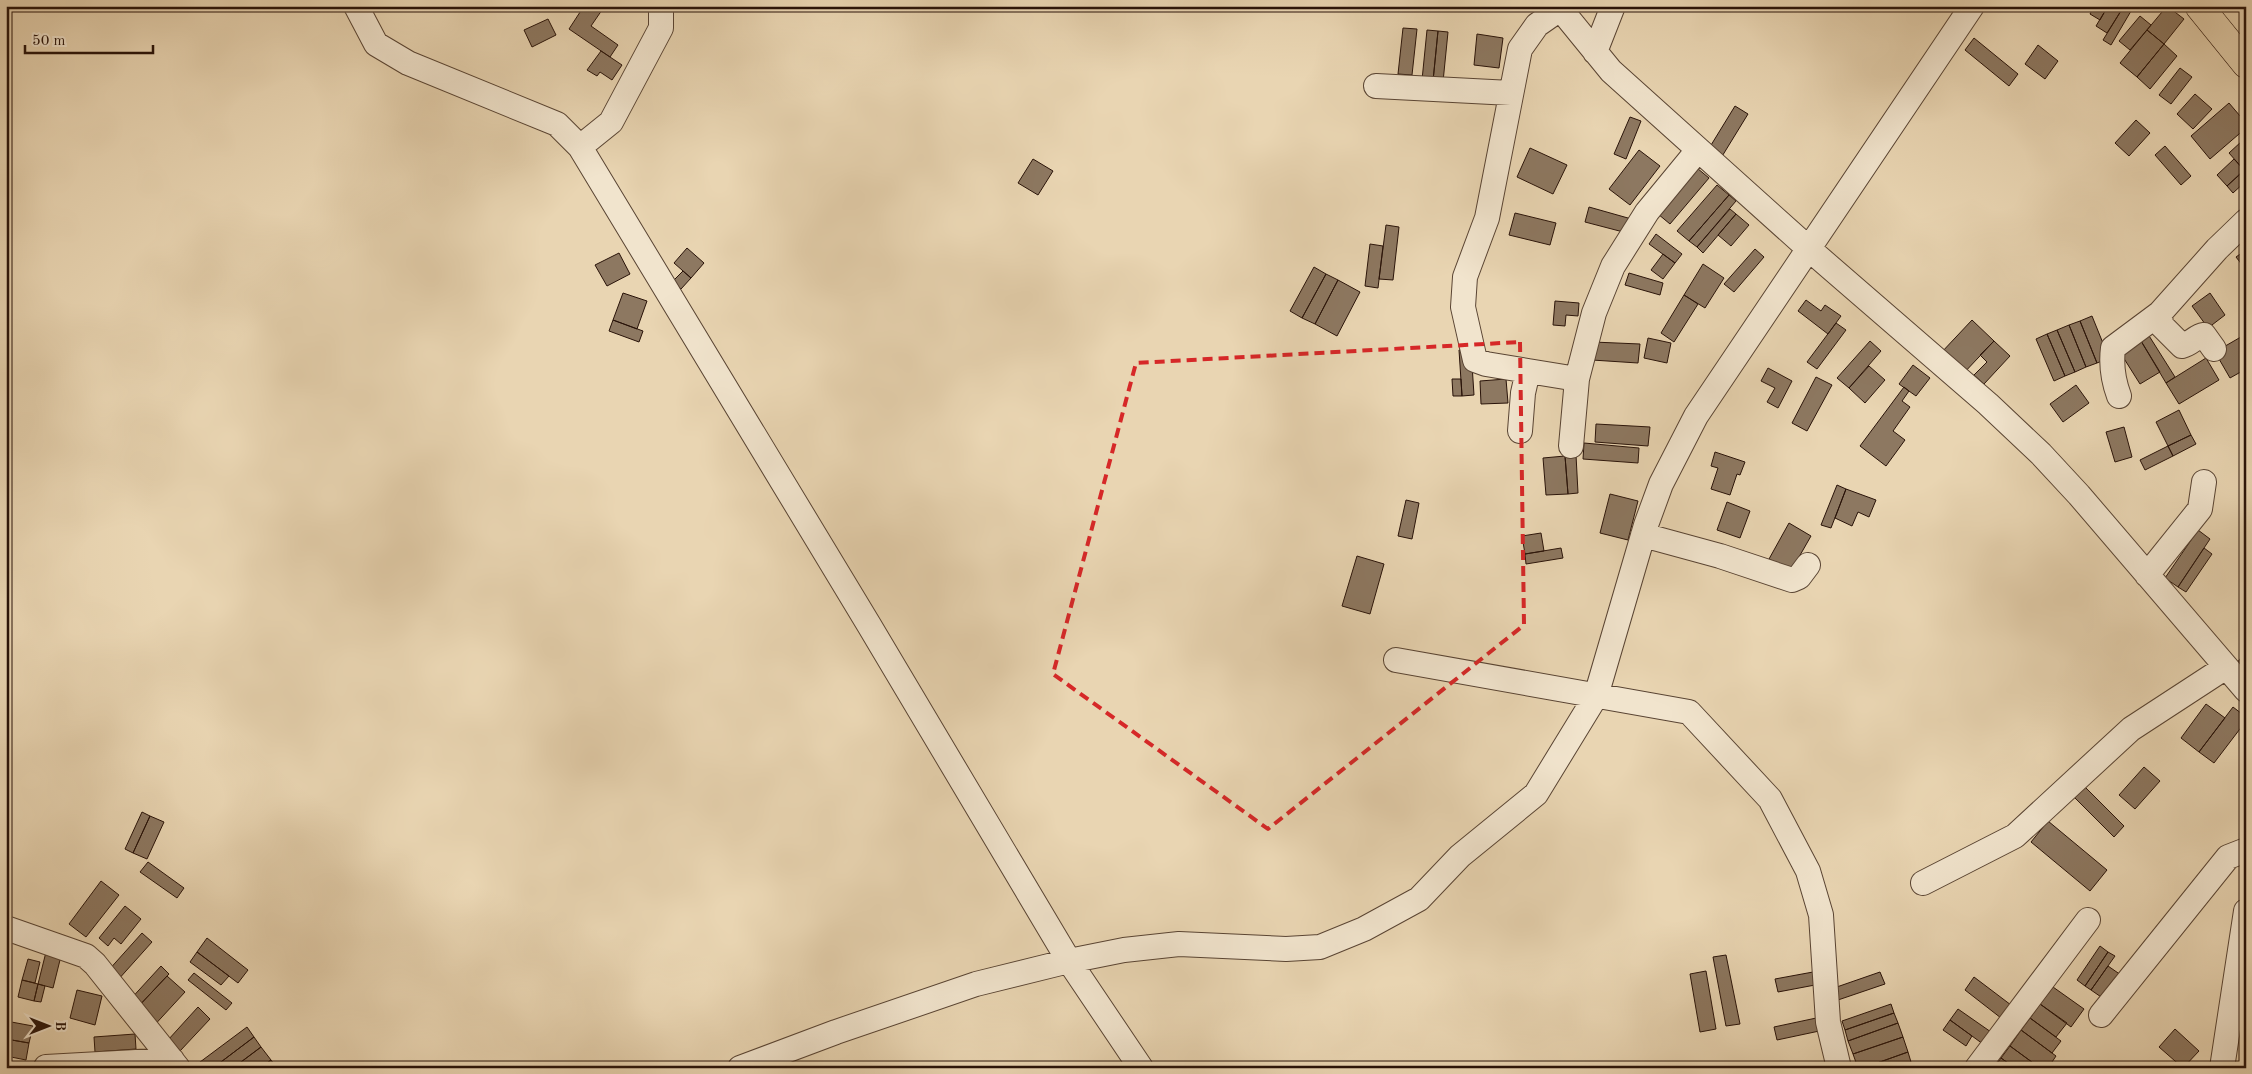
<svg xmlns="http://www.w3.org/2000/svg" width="2252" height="1074" font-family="'Old Standard TT',serif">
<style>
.building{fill:#8d7861;stroke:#291309}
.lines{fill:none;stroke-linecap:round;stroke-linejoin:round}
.minor-casing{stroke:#594433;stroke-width:26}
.major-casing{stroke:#291309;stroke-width:29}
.minor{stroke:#f1e4cd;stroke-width:24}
.major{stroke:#e9d5b2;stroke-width:28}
.marked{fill:none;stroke:#d62828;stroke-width:4;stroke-dasharray:10 6;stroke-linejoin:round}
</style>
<rect width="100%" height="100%" fill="#e9d5b2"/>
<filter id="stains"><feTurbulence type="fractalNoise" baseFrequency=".004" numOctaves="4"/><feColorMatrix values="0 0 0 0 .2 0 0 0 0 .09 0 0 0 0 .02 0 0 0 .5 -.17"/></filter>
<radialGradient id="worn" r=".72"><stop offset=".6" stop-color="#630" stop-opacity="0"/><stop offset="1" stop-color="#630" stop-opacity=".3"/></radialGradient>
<path class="building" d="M584,6H597L602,10L591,26L618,45L610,57L569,29Z
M2094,6H2108L2100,20L2090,14Z
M2108,6H2124L2107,33L2096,26Z
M2124,6H2134L2111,45L2103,40Z
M2167,6L2184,19L2164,44L2147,30Z
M2140,16L2151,25L2130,50L2119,41Z
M548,19L556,35L532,47L524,30Z
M1403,28L1417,29L1412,75L1398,74Z
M1427,30L1438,31L1433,81L1422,80Z
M2147,30L2164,44L2137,77L2120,63Z
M1438,31L1448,32L1443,82L1433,81Z
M1477,34L1503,38L1499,68L1474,65Z
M1974,38L2018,74L2009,86L1965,50Z
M2164,44L2177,56L2150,89L2137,77Z
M2038,45L2058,61L2045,79L2025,64Z
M601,51L622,65L612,80L600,72L597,76L587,70Z
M2180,68L2192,77L2171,104L2159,95Z
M2195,94L2212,109L2193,129L2177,114Z
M2229,103L2246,123V128L2210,159L2191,136Z
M1735,106L1748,114L1721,158L1708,150Z
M1630,117L1641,121L1626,159L1614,154Z
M2136,120L2150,133L2129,156L2115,143Z
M2242,141L2246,145L2244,170L2229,153Z
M2165,146L2191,176L2181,185L2155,155Z
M1530,148L1567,165L1553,194L1517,177Z
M1639,150L1660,166L1630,205L1609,189Z
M1033,159L1053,171L1038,195L1018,183Z
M2234,159L2244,170L2227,186L2217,175Z
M1697,168L1709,178L1670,224L1658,214Z
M2246,169V181L2233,193L2227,186Z
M1717,185L1729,195L1689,241L1677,231Z
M1729,195L1736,201L1697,247L1689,241Z
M1589,207L1635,220L1631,234L1585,222Z
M1730,209L1736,214L1703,253L1697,247Z
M1515,213L1556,223L1550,245L1509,235Z
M1736,214L1749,225L1731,246L1718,235Z
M1386,225L1399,227L1393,280L1379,279Z
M1656,234L1682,254L1675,263L1649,244Z
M1370,244L1383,246L1378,288L1365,286Z
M687,248L704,263L691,278L674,263Z
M1755,249L1764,257L1734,292L1724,284Z
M2246,250V270L2236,257Z
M619,253L630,274L607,286L595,265Z
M1663,254L1675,263L1663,279L1651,270Z
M1703,264L1724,278L1705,308L1684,295Z
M1314,267L1326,274L1302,318L1290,311Z
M683,271L691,278L681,289L673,281Z
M1629,273L1663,283L1660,295L1625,285Z
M1326,274L1338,280L1315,324L1302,318Z
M1338,280L1360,292L1337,336L1315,324Z
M623,293L647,301L637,329L613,320Z
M2210,293L2225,315L2208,328L2192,306Z
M1684,295L1698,304L1674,342L1661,333Z
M1806,300L1821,311L1825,305L1841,316L1828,334L1798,311Z
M1555,301L1579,303L1578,316L1566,315L1565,326L1553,325Z
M2092,316L2109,358L2097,363L2080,321Z
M613,320L643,331L639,342L609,331Z
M1972,320L1994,341L1962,375L1940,354Z
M2080,321L2097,363L2086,367L2069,325Z
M1836,323L1846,330L1817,369L1807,362Z
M2069,325L2086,367L2075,372L2057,330Z
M2057,330L2075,372L2065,376L2047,334Z
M2146,331L2175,377L2166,383L2138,336Z
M2047,334L2065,376L2054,381L2036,339Z
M2246,334V369L2230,378L2215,352Z
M2138,336L2160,372L2140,384L2118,349Z
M1648,338L1671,343L1667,363L1644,358Z
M1870,341L1881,351L1849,388L1837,378Z
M1994,341L2010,356L1984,384L1974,375L1987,362L1980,355Z
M1593,342L1640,344L1638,363L1592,360Z
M1471,349L1474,395L1462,396L1459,350Z
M2206,358L2219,380L2179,404L2166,383Z
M1913,365L1930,378L1916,396L1899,384Z
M1869,366L1885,380L1865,403L1849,388Z
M1768,368L1792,381L1778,408L1767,402L1775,388L1761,381Z
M1816,377L1832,385L1807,431L1792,423Z
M1452,379H1461L1462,396H1453Z
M1506,379L1508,403L1481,404L1480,381Z
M2076,385L2089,403L2063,422L2050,404Z
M1904,387L1909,391L1902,401L1910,407L1893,431L1905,440L1886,466L1860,446Z
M2179,410L2191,435L2168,446L2156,422Z
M1596,424L1650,427L1648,446L1595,442Z
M2124,427L2132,457L2115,462L2106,432Z
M2191,435L2196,444L2173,456L2168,446Z
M1584,443L1639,448L1638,463L1583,459Z
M2168,446L2173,456L2145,470L2140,460Z
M1715,452L1745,462L1740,475L1737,474L1730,495L1711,489L1718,468L1711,466Z
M1576,455L1578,493L1568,494L1565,456Z
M1565,456L1568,494L1546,495L1543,458Z
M1837,485L1846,489L1831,528L1821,525Z
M1846,489L1876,500L1869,517L1858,512L1852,526L1835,518Z
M1610,494L1638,501L1628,540L1600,533Z
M1406,500L1419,503L1412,539L1398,536Z
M1727,502L1750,511L1740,538L1717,530Z
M1789,523L1811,536L1791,571L1769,559Z
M2198,530L2210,539L2178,587L2165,578Z
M1541,533L1544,551L1525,554L1522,536Z
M1561,548L1563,558L1526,564L1525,554Z
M2204,548L2212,554L2186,592L2178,587Z
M1357,556L1384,564L1370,614L1342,606Z
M2246,651V670L2237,663Z
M2206,704L2225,718L2199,752L2181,738Z
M2233,707L2246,717V721L2214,763L2199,752Z
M2144,767L2160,781L2135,809L2119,795Z
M2084,786L2124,826L2114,837L2073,796Z
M142,812L150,816L133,853L125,849Z
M150,816L164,822L147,859L133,853Z
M2048,821L2107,870L2090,891L2031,842Z
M148,862L184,888L177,898L140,872Z
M101,881L119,895L86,937L69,924Z
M125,906L141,919L121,944L114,938L108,946L99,938Z
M142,933L152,942L117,981L107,972Z
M207,938L248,970L238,983L197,952Z
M2100,946L2108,952L2085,986L2077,980Z
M47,948L62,952L53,988L38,984Z
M197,952L229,976L221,985L190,962Z
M2108,952L2115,956L2091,990L2085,986Z
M1726,955L1740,1024L1726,1026L1713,957Z
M28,959L40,962L35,983L22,980Z
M161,966L169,974L136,1009L128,1002Z
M2108,966L2121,975L2104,999L2091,990Z
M1706,971L1716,1029L1700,1032L1690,974Z
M1813,972L1815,985L1778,992L1775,979Z
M1880,972L1885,984L1835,1001L1831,989Z
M194,973L232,1003L226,1010L188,980Z
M167,976L185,992L150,1030L136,1009Z
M1974,977L2011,1005L2001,1018L1965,990Z
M22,980L38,984L34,1001L18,997Z
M38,984L45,986L41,1002L34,1001Z
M2053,987L2084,1009L2071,1027L2040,1004Z
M77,990L102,996L95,1025L70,1018Z
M1891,1004L1894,1013L1845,1030L1842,1021Z
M2040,1004L2067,1023L2056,1037L2030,1018Z
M198,1007L210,1019L180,1051L168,1040Z
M1958,1009L1991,1032L1983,1044L1950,1020Z
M1894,1013L1898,1023L1848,1041L1845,1030Z
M1821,1017L1824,1030L1777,1040L1774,1027Z
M2030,1018L2061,1041L2052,1053L2021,1030Z
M1950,1020L1972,1036L1966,1046L1943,1030Z
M6,1021L33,1026L29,1043L6,1039Z
M1898,1023L1903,1037L1853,1054L1848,1041Z
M247,1027L254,1037L213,1068H192Z
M2175,1029L2199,1051L2183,1068L2159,1047Z
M2021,1030L2056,1056L2048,1068H2040L2010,1046Z
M135,1034L136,1049L95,1052L94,1037Z
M254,1037L261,1047L233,1068H213Z
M1903,1037L1908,1052L1863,1068H1858L1853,1054Z
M6,1039L29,1043L26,1060L6,1056Z
M2010,1046L2040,1068H2015L2001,1058Z
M261,1047L271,1060L260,1068H233Z
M1908,1052L1911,1062L1894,1068H1863Z
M2001,1058L2015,1068H1994Z
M271,1060L277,1068H260Z
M1911,1062L1913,1068H1894Z"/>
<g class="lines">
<g class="minor-casing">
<path id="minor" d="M356,6L376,44L408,63L557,124L580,147L869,625L1069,961L1141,1068
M1558,6L1611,71L1809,249L1988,404L2041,454L2079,495L2246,690
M1595,52L1613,6
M1376,86L1511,93
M580,147L611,122L661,28V6
M2214,349L2204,335C2196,336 2191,344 2182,346L2161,325L2160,313L2217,249L2246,221
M1528,371L1486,364L1475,360L1463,307L1465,277L1487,218L1520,49L1537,25L1560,9
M2119,396C2113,380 2111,364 2113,348L2160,313
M1520,431L1523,393L1528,371L1577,379
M1571,446L1577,379L1594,313L1613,266L1647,212L1698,150
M1643,535L1720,556L1792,580L1799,577L1808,565
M2147,575L2200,509L2204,482
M1396,660L1689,712L1770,799L1808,871L1821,915L1828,1022L1839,1068
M1923,883L2015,836L2131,729L2226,667
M6,928L86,956L95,964L178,1068
M2101,1015L2228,857L2246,850
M46,1067L172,1060
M740,1068L836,1032L976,984L1069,961L1124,950L1179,944L1286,949L1320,947L1364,929L1419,899L1460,856L1536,794L1596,696L1646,525L1661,484L1696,416L1972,6
M1977,1068L2088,920
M2222,1068L2246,911"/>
</g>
<g class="major-casing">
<path id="major" d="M2199,6L2246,64"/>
</g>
<use href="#minor" class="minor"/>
<use href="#major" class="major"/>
</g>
<path class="marked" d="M1520,342L1524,625L1268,829L1053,674L1136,363Z"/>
<rect width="2252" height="1074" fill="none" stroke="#e9d5b2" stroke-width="25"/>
<rect x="8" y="8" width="2237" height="1059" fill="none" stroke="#291309" stroke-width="2.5"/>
<rect x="12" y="12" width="2227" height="1049" fill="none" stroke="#291309"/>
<g transform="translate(48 1026) rotate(90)" stroke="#f1e4cd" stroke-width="4" paint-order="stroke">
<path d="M0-4L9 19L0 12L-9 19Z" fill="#291309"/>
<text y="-8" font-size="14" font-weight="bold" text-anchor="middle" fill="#291309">B</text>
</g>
<path d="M25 45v8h128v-8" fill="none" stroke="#291309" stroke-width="2.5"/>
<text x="32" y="45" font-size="15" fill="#291309" stroke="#f1e4cd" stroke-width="4" paint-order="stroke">50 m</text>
<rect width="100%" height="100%" filter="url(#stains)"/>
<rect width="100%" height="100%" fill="url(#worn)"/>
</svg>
